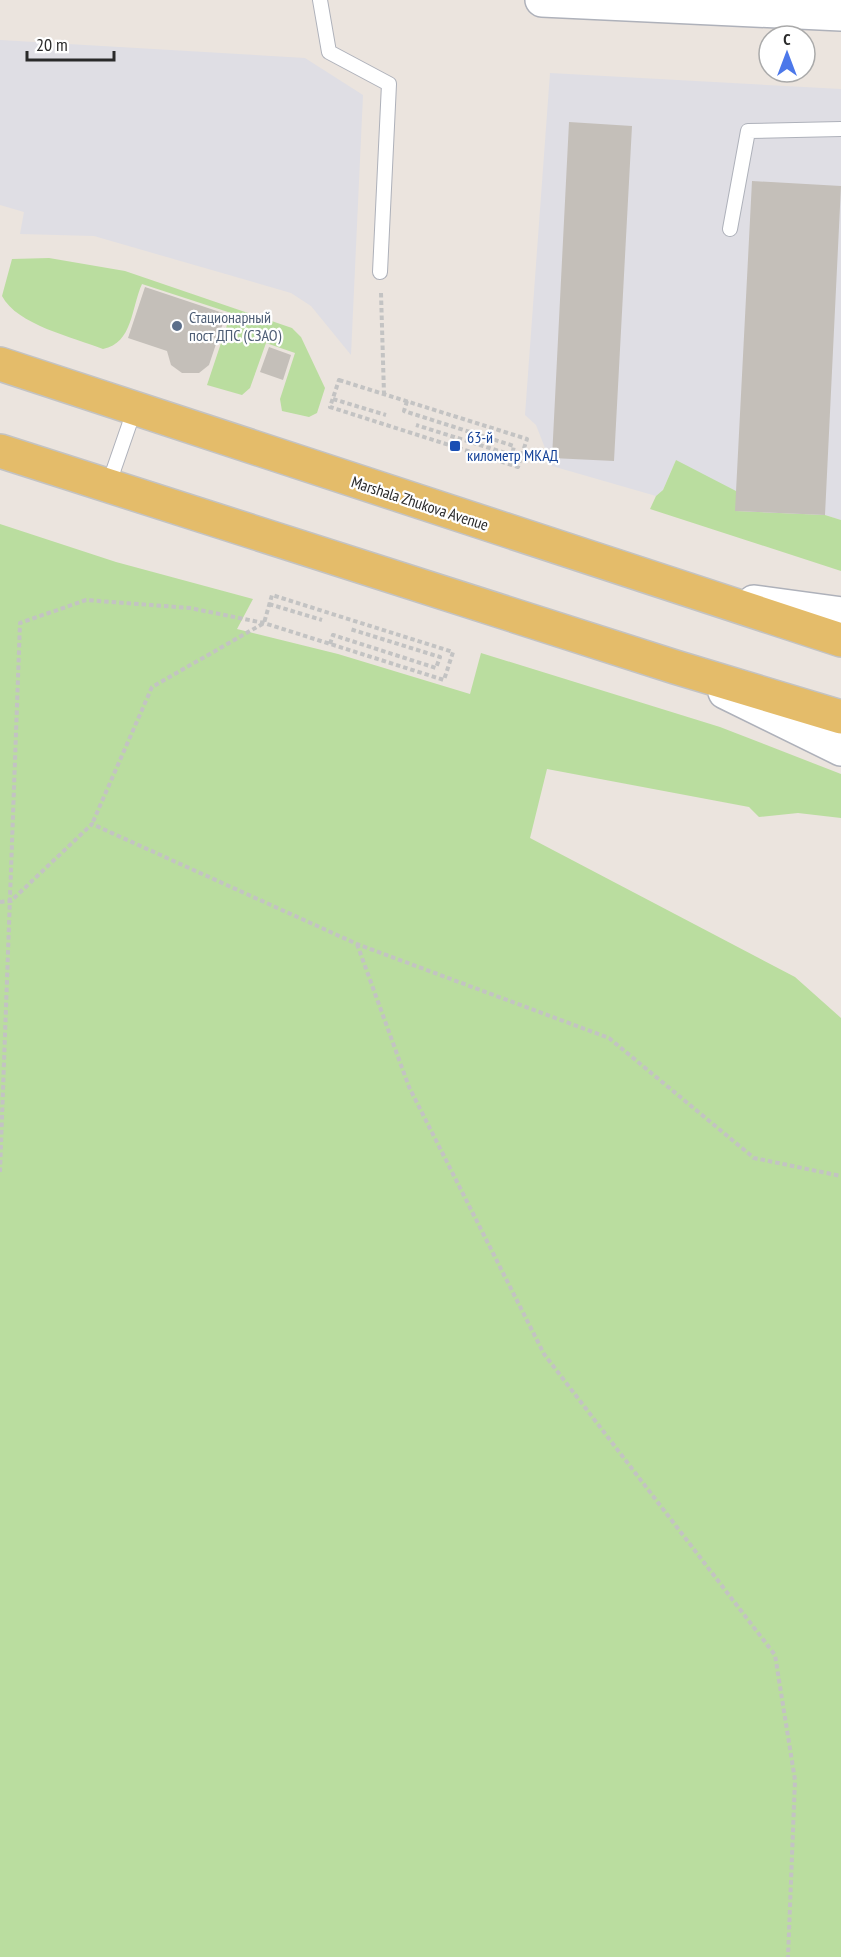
<svg xmlns="http://www.w3.org/2000/svg" width="841" height="1957" font-family="'PT Sans Narrow',sans-serif">
<style>
.industrial{fill:#dfdee4}
.green{fill:#badd9f}
.building{fill:#c4bfb9}
.lines{fill:none;stroke-linecap:round;stroke-linejoin:round}
.lane-casing{stroke:#aeb1ba;stroke-width:16}
.secondary-casing{stroke:#aeb1ba;stroke-width:36}
.primary-casing{stroke:#c3c3c3;stroke-width:36}
.path{stroke:#c3c3c3;stroke-width:4;stroke-dasharray:4.5 3;stroke-linecap:butt}
.lane{stroke:#fff;stroke-width:14}
.secondary{stroke:#fff;stroke-width:33}
.primary{stroke:#e4bc6a;stroke-width:33}
.service-dot{fill:#5c6f8a;stroke:#fff;stroke-width:2}
.transit-dot{fill:#1a4fb4;stroke:#fff;stroke-width:2}
.labels{text-anchor:middle;stroke-width:4.5;stroke-linejoin:round;paint-order:stroke}
.service-label{font-size:16px;fill:#4e5e75;stroke:#fff;text-anchor:start}
.transit-label{font-size:16px;fill:#164399;stroke:#fff;text-anchor:start}
.street-label{font-size:16px;fill:#2a2a2a;stroke:#fff}
</style>
<rect width="100%" height="100%" fill="#ebe4de"/>
<path class="industrial" d="M0,40L305,58L363,95L351,355L311,306L291,293L94,236L20,234L24,212L0,205Z
M550,73L841,89V520L825,515L735,511L676,460L663,490L656,496L552,466L536,425L525,415Z"/>
<path class="green" d="M49,258L125,271L292,328L301,337L325,388L317,413L309,417L282,411L280,399L295,353L266,343L250,388L242,395L207,385L231,313L142,284C131,308 133,343 103,349C73,337 17,325 2,296L12,259Z
M676,460L736,491V511L825,515L841,520V571L650,509L656,496L663,490Z
M0,524L116,562L253,599L237,629L338,654L470,694L481,653L720,727L841,774V818L798,813L759,817L749,807L547,769L530,838L795,977L841,1018V1957H0Z"/>
<path class="building" d="M569,122L632,126L614,461L552,458Z
M752,181L841,186L825,515L735,511Z
M145,287L226,314L209,365L199,373H182L171,365L167,351L128,338Z
M269,347L291,355L283,380L260,372Z"/>
<g class="lines">
<g class="lane-casing">
<path id="lane" d="M320,0L329,52L389,84L380,272
M730,229L748,131L841,129
M108,486L135,408"/>
</g>
<g class="secondary-casing">
<path id="secondary" d="M542,0L841,14
M754,602L841,614
M725,692L841,749"/>
</g>
<g class="primary-casing">
<path id="primary" d="M0,364L841,640
M0,451L675,667L841,717"/>
</g>
<path class="path" d="M381,293L384,394
M339,380L527,439L518,467L330,407Z
M333,399L386,415
M407,401L404,411L514,446L512,455L416,425
M269,604L322,620
M330,644L333,635L436,668L440,657L350,629
M0,902L11,901L92,824L357,944L609,1038L754,1158L841,1176
M357,944L409,1087L544,1354L775,1655L795,1780L788,1957
M0,1172L20,623L86,600L190,608L264,623L444,680L453,652L272,595L264,623L152,687L92,824"/>
<use href="#lane" class="lane"/>
<use href="#secondary" class="secondary"/>
<use href="#primary" class="primary"/>
</g>
<circle class="service-dot" cx="177" cy="326" r="6"/>
<rect class="transit-dot" x="449" y="440" width="12" height="12" rx="3"/>
<g class="labels">
<g class="service-label">
<text x="189" y="323">Стационарный<tspan x="189" dy="18">пост ДПС (СЗАО)</tspan></text>
</g>
<g class="transit-label">
<text x="467" y="443">63-й<tspan x="467" dy="18">километр МКАД</tspan></text>
</g>
<g class="street-label">
<text transform="translate(420 503) rotate(18)" y="6">Marshala Zhukova Avenue</text>
</g>
</g>
<g transform="translate(787 54)"><circle r="28" fill="#ffffff" stroke="#aaaaaa" stroke-width="1.5"/>
<path d="M0-4.5L10 22L0 15L-10 22Z" fill="#4c78ea"/>
<text y="-9" font-size="16" font-weight="bold" text-anchor="middle" fill="#2a2a2a">С</text>
</g>
<path d="M27 51v9h87v-9" fill="none" stroke="#2a2a2a" stroke-width="3"/>
<text x="36" y="51" font-size="18" fill="#2a2a2a" stroke="#ffffff" stroke-width="4.5" paint-order="stroke">20 m</text>
</svg>
